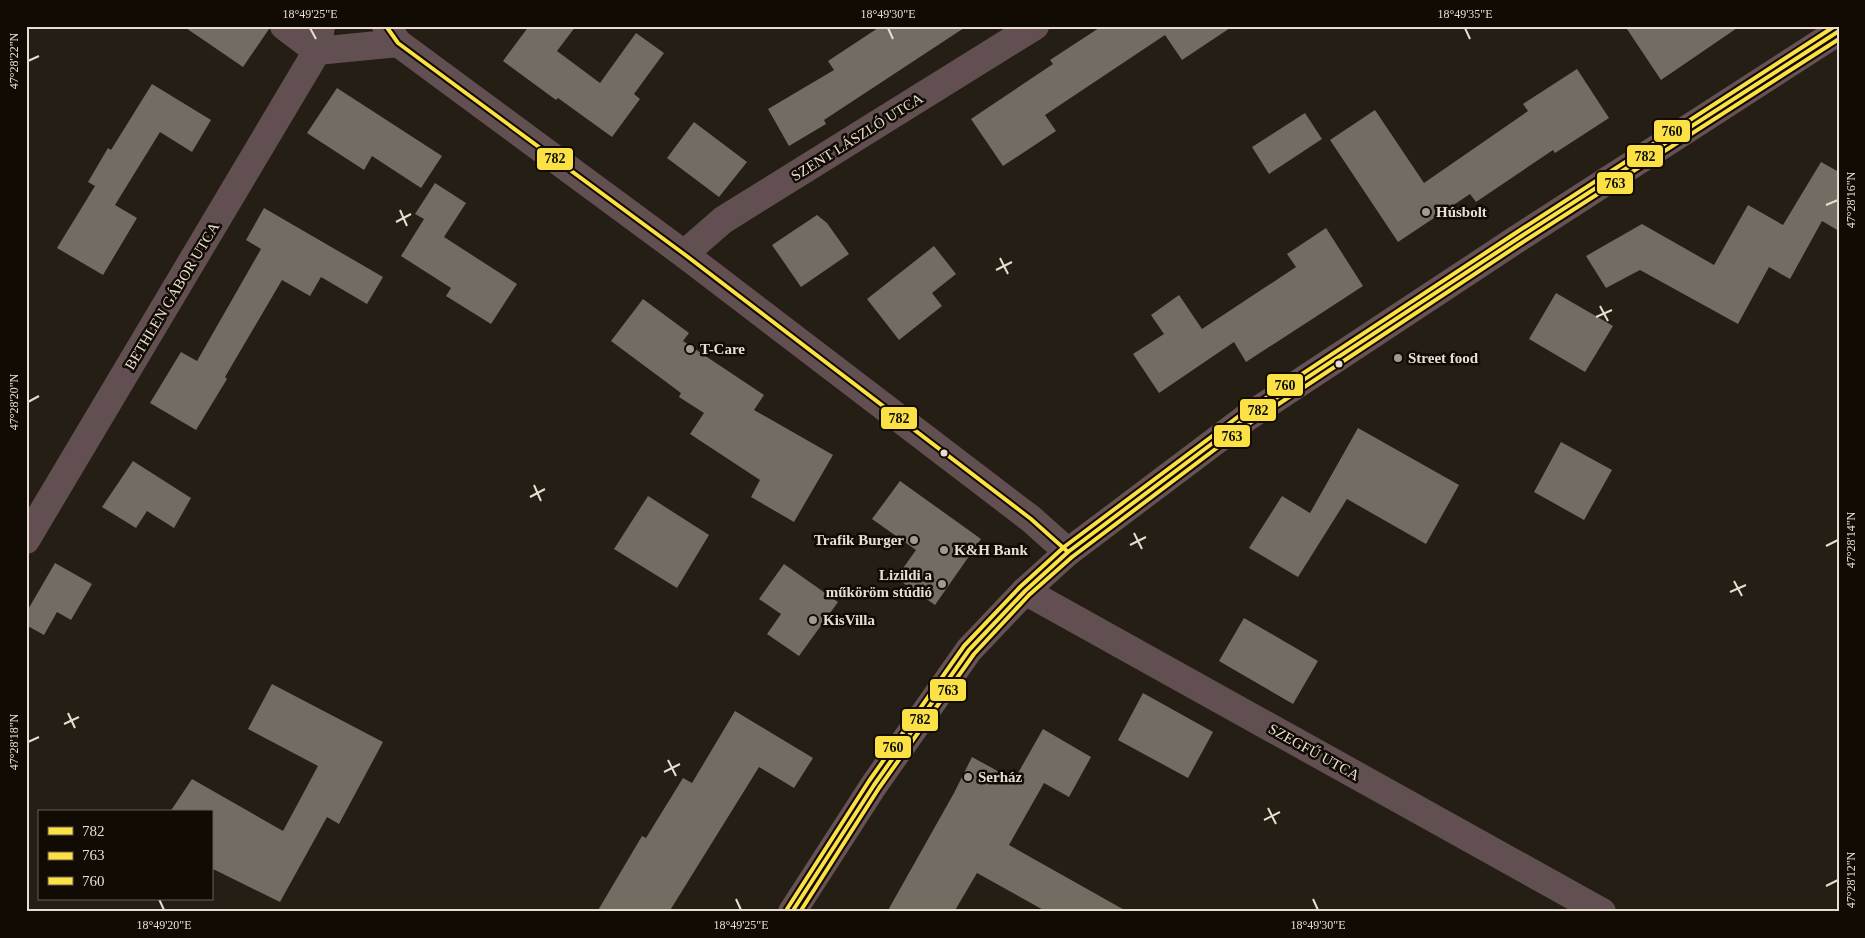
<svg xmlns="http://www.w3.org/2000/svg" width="1865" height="938" font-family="Georgia,serif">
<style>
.building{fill:#736c63}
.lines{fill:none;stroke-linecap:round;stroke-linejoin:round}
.street{stroke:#624f51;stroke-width:28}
.secondary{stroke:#665154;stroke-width:28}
.bus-1-casing{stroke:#110b04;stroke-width:8}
.bus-2-casing{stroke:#110b04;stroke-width:8}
.bus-3-casing{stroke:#110b04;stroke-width:8}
.bus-1{stroke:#fbe143;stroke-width:4}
.bus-2{stroke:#fbe143;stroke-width:4}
.bus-3{stroke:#fbe143;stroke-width:4}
.ticks{fill:none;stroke:#e7ddd1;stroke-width:2}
.poi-dot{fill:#a39a8f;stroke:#110b04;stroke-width:2}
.bus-dot{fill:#e7ddd1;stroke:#110b04;stroke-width:2}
.labels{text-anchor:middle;stroke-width:5;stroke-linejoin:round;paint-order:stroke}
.street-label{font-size:15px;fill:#e7ddd1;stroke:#110b04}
.poi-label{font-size:15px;font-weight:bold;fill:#e7ddd1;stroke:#110b04;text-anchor:start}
.line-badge{stroke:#110b04;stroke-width:2}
.pale-badge-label{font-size:14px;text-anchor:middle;font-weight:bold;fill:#111}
.neatline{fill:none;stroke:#e7ddd1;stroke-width:2}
.ticks-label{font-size:12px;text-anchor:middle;fill:#e7ddd1}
</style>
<rect width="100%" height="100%" fill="#251e14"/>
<path class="building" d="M183,26H269V29L243,67Z
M529,26H576L557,51L600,83L636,33L664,53L634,94L640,99L612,137L558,98L556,100L503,61Z
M881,26H967L824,120L826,124L789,146L768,109L834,70L828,61Z
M1102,26H1233L1182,60L1165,35L1045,115L1056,131L1003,166L971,119L1053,64L1050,60Z
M1625,26H1740L1661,80Z
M1577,69L1609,118L1555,153L1553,150L1476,202L1470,194L1398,242L1330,140L1375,110L1424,183L1528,111L1523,104Z
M152,84L211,120L192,152L160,132L115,205L137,218L103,275L57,248L95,186L88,182L108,148L111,150Z
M337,88L442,156L421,188L372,156L364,170L307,133Z
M1305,113L1322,139L1269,174L1252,147Z
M694,122L747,162L719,197L667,158Z
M1821,162L1839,172V231L1822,221L1790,279L1769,267L1738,324L1640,270L1606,288L1586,256L1642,224L1714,265L1748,205L1783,225Z
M435,183L466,203L444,237L517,284L491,324L446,296L451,288L401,256L424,219L415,214Z
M264,208L383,277L367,304L321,277L310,296L282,280L225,377L227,379L196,430L150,403L181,352L197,361L261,249L246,240Z
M817,215L827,223L849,254L801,287L772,245Z
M1326,228L1363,286L1246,362L1234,342L1159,393L1133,354L1164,334L1151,315L1179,295L1202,329L1296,267L1287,254Z
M934,246L956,274L932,293L942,306L899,340L867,299Z
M1556,293L1613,326L1585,372L1529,339Z
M643,299L689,333L683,341L764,395L754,410L833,455L794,522L751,497L760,480L690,434L704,413L679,397L681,393L611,341Z
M1358,428L1459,485L1426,544L1347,499L1298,577L1249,548L1282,496L1310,513Z
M1561,442L1612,470L1584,520L1534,492Z
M133,461L191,498L174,528L147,511L136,528L102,507Z
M900,481L981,539L935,605L896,578L916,550L872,519Z
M648,496L709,535L677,588L614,549Z
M55,563L92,584L71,620L57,612L44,635L26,625V613Z
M784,564L838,602L799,656L767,634L781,614L759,599Z
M1244,618L1318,661L1293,704L1219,661Z
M272,684L383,742L339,824L327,817L280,902L211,868V812H170L192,779L283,831L318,766L248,729Z
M1143,693L1213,732L1188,778L1118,740Z
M735,711L813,758L794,788L759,767L669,912H597L642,836L646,838L683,778L692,783Z
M1043,729L1091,757L1069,797L1044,783L1009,845L1128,912H1047L977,873L954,912H887L954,793L972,757L1014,780Z"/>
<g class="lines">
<path class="street" d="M284,26L317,51
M386,26L398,43L684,254L1031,519L1068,552
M317,51L398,43
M684,254L723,220L1035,26
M26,540L317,51L321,26
M1025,591L1602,912"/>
<path class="secondary" d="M792,912L874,785L969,650L1025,591L1068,552L1246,418L1517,239L1839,31"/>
<g class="bus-1-casing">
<path id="bus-1" d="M386,26L398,43L684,254L1031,519L1068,552
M792,912L874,785L969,650L1025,591L1068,552L1246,418L1517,239L1839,31"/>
</g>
<g class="bus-2-casing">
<path id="bus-2" d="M800,912L879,788L974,654L1029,595L1072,557L1250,423L1520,244L1839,39"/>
</g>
<g class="bus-3-casing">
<path id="bus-3" d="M787,909L869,781L964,646L1020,587L1064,547L1243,413L1514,234L1835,26"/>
</g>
<use href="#bus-1" class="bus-1"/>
<use href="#bus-2" class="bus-2"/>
<use href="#bus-3" class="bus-3"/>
</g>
<path class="ticks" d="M310,28L316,39M888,28L893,39M1465,28L1470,39M28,61L39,56M1826,205L1838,200M400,210L407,226M396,222L411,214M1000,258L1008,274M996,270L1012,262M1600,306L1608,321M1596,317L1612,310M28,402L39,396M534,485L541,501M530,497L545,489M1134,533L1142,549M1130,545L1146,537M1826,546L1838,540M1734,581L1742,596M1730,592L1746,585M68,713L75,728M64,724L79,717M28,742L39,737M668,760L676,776M664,772L680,764M1268,808L1276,824M1264,820L1280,812M1826,886L1838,880M159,899L164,910M736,899L741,910M1313,899L1318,910"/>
<g class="poi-dot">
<circle cx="1426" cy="212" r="5"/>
<circle cx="690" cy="349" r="5"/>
<circle cx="1398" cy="358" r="5"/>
<circle cx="914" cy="540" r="5"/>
<circle cx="944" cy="550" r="5"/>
<circle cx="942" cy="584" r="5"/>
<circle cx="813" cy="620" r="5"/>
<circle cx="968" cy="777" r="5"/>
</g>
<g class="bus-dot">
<circle cx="1339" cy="364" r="4.5"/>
<circle cx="944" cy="453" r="4.5"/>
</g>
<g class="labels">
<g class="street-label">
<text transform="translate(857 137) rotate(-32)" y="5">SZENT LÁSZLÓ UTCA</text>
<text transform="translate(172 296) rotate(-59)" y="5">BETHLEN GÁBOR UTCA</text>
<text transform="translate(1314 752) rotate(29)" y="5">SZEGFŰ UTCA</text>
</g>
<g class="poi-label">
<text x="1436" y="217">Húsbolt</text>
<text x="700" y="354">T-Care</text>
<text x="1408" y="363">Street food</text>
<text x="904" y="545" text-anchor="end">Trafik Burger</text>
<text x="954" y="555">K&amp;H Bank</text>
<text x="932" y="580" text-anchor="end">Lizildi a<tspan x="932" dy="17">műköröm stúdió</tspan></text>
<text x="823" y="625">KisVilla</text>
<text x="978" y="782">Serház</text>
</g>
</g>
<g class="line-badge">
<rect x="1653" y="119" width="38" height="24" rx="5" fill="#fbe143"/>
<rect x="1626" y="144" width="38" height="24" rx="5" fill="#fbe143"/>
<rect x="536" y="147" width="38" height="24" rx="5" fill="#fbe143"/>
<rect x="1596" y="171" width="38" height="24" rx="5" fill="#fbe143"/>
<rect x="1266" y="373" width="38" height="24" rx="5" fill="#fbe143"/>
<rect x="1239" y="398" width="38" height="24" rx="5" fill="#fbe143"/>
<rect x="880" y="406" width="38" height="24" rx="5" fill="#fbe143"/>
<rect x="1213" y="424" width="38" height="24" rx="5" fill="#fbe143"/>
<rect x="929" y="678" width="38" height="24" rx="5" fill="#fbe143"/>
<rect x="901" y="708" width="38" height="24" rx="5" fill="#fbe143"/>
<rect x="874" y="735" width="38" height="24" rx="5" fill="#fbe143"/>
</g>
<g class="pale-badge-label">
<text x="1672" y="136">760</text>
<text x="1645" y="161">782</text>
<text x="555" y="163">782</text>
<text x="1615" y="188">763</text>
<text x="1285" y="390">760</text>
<text x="1258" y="415">782</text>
<text x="899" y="423">782</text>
<text x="1232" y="441">763</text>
<text x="948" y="695">763</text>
<text x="920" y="724">782</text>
<text x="893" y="752">760</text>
</g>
<rect width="1865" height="938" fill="none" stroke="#110b04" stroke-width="55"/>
<rect x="38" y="810" width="175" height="90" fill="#110b04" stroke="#675f56"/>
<rect x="48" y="827" width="25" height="8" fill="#fbe143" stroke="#675f56"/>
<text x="82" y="836" font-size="15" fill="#e7ddd1">782</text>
<rect x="48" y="852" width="25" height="8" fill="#fbe143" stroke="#675f56"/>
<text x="82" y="860" font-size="15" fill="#e7ddd1">763</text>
<rect x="48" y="877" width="25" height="8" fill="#fbe143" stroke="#675f56"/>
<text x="82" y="886" font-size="15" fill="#e7ddd1">760</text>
<rect x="28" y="28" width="1810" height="882" class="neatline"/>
<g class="ticks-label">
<text x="310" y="18">18°49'25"E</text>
<text x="888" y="18">18°49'30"E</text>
<text x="1465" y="18">18°49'35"E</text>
<text transform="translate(14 61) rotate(-90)" y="4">47°28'22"N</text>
<text transform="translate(1851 200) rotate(-90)" y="4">47°28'16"N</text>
<text transform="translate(14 402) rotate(-90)" y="4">47°28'20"N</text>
<text transform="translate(1851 540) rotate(-90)" y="4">47°28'14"N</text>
<text transform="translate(14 742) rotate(-90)" y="4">47°28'18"N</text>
<text transform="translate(1851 880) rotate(-90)" y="4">47°28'12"N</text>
<text x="164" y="929">18°49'20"E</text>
<text x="741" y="929">18°49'25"E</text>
<text x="1318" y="929">18°49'30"E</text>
</g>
</svg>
